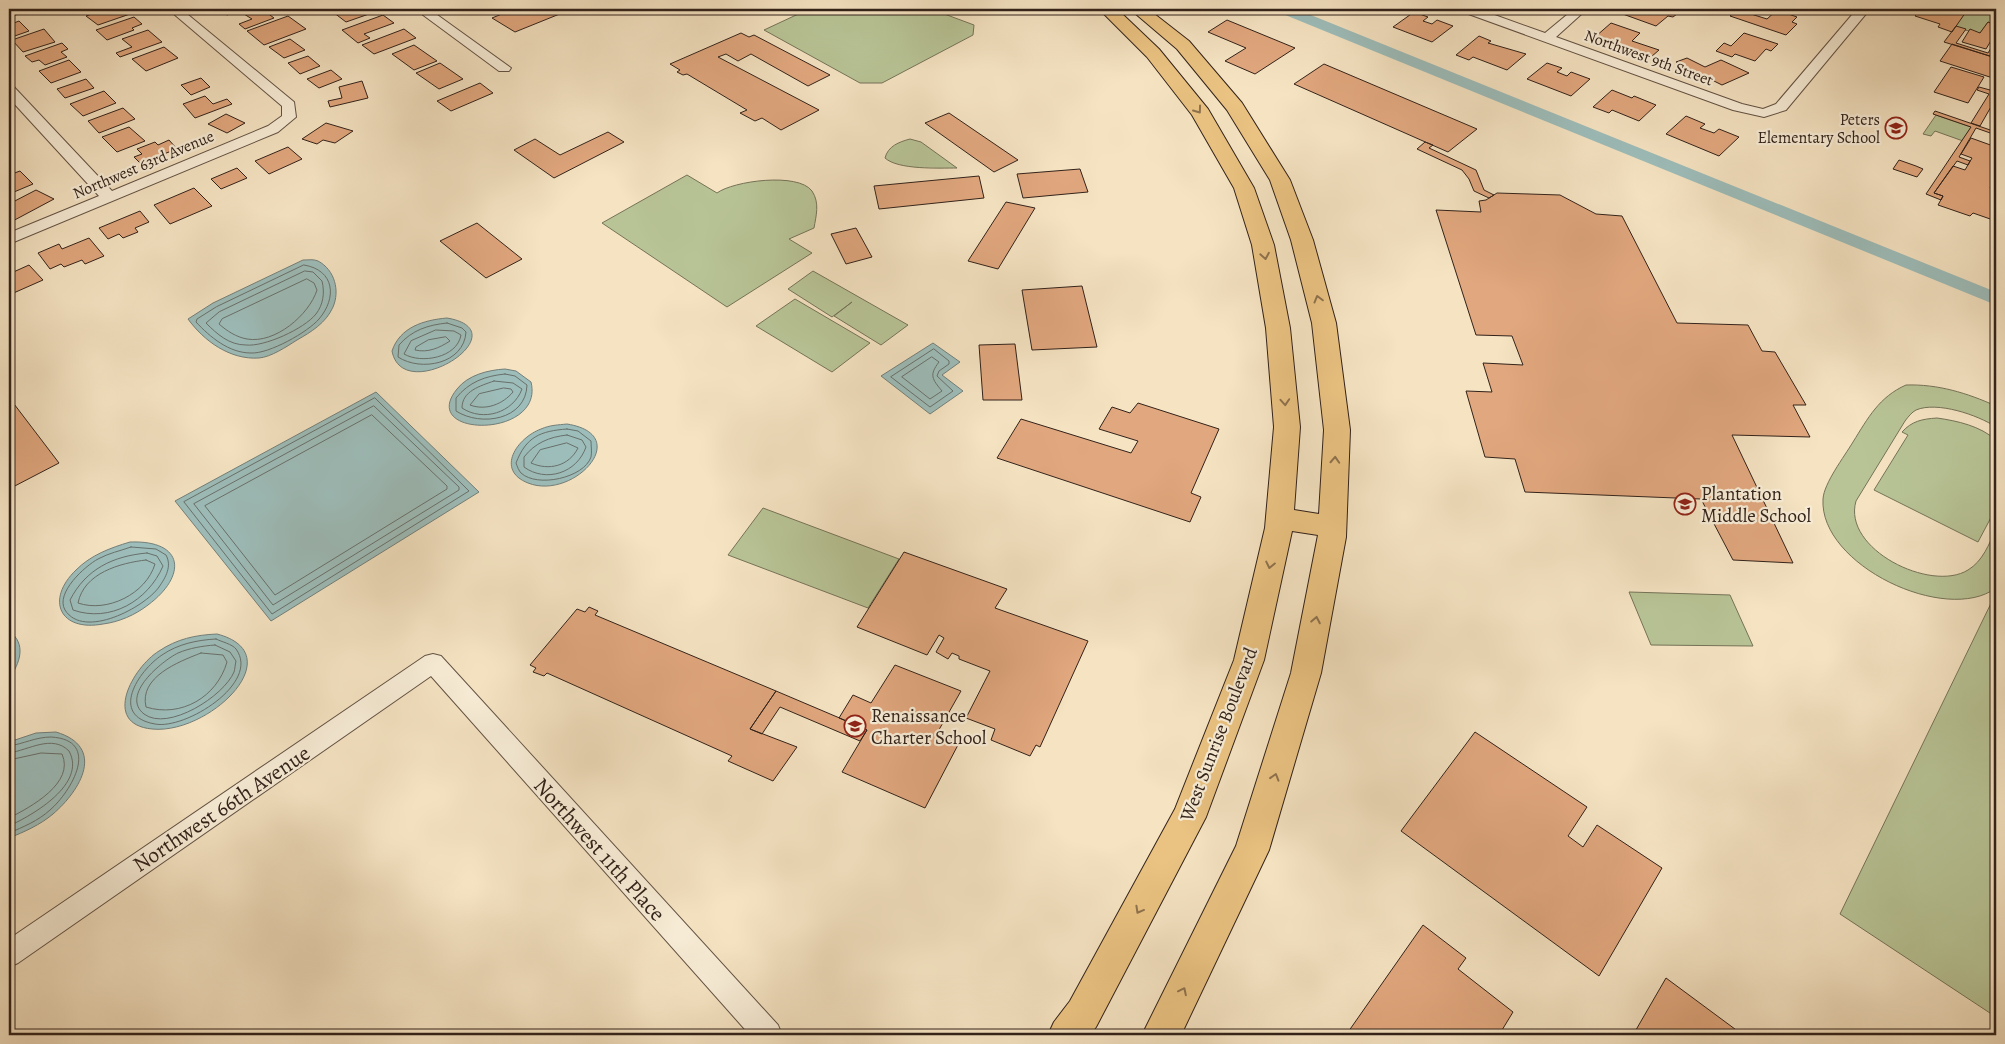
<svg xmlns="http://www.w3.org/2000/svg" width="2005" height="1044" font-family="Alegreya,serif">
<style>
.green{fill:#b8c496;stroke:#757358}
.water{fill:#9dbdba;stroke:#727f7a}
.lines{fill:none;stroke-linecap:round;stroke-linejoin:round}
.shore{stroke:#68706a;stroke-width:1}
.canal{fill:#9dbdba;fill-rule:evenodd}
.building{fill:#e1a77e;stroke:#32221a}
.minor-casing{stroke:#635244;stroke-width:2}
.trunk-casing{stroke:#32221a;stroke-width:2}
.minor{fill:#f8edd7;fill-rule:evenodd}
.trunk{fill:#eac281;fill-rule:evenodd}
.oneway{stroke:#8e724e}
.labels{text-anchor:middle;stroke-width:4.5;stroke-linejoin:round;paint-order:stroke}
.far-street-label{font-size:16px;fill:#32221a;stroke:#f8edd7}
.far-poi-label{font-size:16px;fill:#32221a;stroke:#f8edd7;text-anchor:end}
.poi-label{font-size:19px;fill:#32221a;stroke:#f8edd7;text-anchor:start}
.street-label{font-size:19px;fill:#32221a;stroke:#f8edd7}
.near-street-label{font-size:22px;fill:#32221a;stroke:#f8edd7}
</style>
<rect width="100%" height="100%" fill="#f5e3c2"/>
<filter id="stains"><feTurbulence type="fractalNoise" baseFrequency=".004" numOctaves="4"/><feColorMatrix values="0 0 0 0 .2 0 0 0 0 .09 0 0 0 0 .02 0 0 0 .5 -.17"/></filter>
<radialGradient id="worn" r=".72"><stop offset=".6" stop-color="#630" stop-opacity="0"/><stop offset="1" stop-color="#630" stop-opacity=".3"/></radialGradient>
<path class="green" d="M809,9H931L974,25L973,35L882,83H860L764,30Z
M1968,9H1996V25L1988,22L1980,33L1954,28Z
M1936,115L1971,127L1963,141L1935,131L1931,136L1923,134Z
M910,139L921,142L957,168C939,168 898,170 885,158C888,146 899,142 910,139Z
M687,175L717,193C733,181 798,172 812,191C820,203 816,216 814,228L789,239L812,253L727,307L602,223Z
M813,271L908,325L881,345L834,316L852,302L832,317L788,289Z
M795,299L870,343L832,372L756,326Z
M1906,385C1938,384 1967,393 1996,406V427C1978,415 1937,401 1916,410C1912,412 1908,417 1905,421L1856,501C1842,549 1931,593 1968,570C1983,561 1989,544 1996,529V588C1946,625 1819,565 1823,499C1824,483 1844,457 1853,442C1868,418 1879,397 1906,385Z
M1937,418C1958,421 1980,426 1996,440V508L1978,542L1874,490L1908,435L1902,432C1912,421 1922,419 1937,418Z
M763,508L899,559L868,608L728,555Z
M1629,592L1730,595L1753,646L1651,645Z
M1996,593V1017L1840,914Z"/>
<path class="water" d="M303,260C308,260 314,259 318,261C335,270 340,291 333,307C326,323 311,332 297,340C286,347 271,357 259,358C230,360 204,341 188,319L213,303Z
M447,318C523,331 403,408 392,351C400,327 424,320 447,318Z
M933,343L960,362L942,375L963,391L930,414L881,376Z
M505,369L516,371L531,382C545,439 417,438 457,389C468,375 488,370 505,369Z
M376,392L479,492L271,621L175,501Z
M567,424C635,435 573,501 528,483C495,470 517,438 541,429C550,425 558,425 567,424Z
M130,542C185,540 187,576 148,605C135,615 119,622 103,624C60,632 45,600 76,570C91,555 110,548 130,542Z
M9,631C27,644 20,663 9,679Z
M217,634C293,654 209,735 152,729C101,724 133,667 159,651C177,639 195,635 217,634Z
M56,732C106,747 81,790 53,814C40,825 24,832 9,838V742L36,733Z"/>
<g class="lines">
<path class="shore" d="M304,265C335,270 337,298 319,319C308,332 269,354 251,353C229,353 210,337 196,322L197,319L216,307Z
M305,271L313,272L322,281C325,293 323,305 316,314C304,329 264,347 246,345C229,345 217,334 206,323L219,312Z
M307,279L314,283L317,290C309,315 275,344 247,339C236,337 227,331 219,324L222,319Z
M447,323L462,328L466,332C464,364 421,372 398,357L399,345C412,330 428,325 447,323Z
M436,330L454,331L461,335C457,358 421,364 404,354L411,341Z
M446,337L450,341C439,348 428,353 415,350L416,347L428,340Z
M934,349L949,361V364L939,371L937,376L953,391L930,407L891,377Z
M932,357L939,362C929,375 932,379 942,391L930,399L902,377Z
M505,374L515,376L527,385C526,420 481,427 456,411V398C469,382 485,376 505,374Z
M494,381L513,383L522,389C513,413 483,422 462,408C462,391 480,386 494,381Z
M504,388L511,389L513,392C503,404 486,411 470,405L479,394Z
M375,398L469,491L272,614L184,502Z
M374,406L459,487V490L273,605L194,504Z
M372,415L447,486V489L275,595L205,506Z
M567,429L578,431L591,441C591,446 592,452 591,457C584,478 537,488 521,473C519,471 517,466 516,463C526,437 540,431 567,429Z
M567,435L582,440L586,447C577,473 546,483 524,467V457C535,443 549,437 567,435Z
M567,443L578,448C569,466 549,471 531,463L540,450Z
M131,547L156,549L166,555C172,566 166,577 159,587C145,607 84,640 65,610C55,593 85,566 98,559C109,553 120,551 131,547Z
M147,553L157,556L163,566C148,601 110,623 73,610L70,600C86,569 113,556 147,553Z
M146,560L155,564C146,594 107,613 78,603C84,573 120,563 146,560Z
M216,639C222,642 232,644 236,649C261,683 185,730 155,724C109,716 138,671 162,655C178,644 197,640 216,639Z
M215,645L230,652L236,661C235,665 235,669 234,672C224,696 168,732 144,714C120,695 162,661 178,653C190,648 202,646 215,645Z
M201,653L223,655L227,662C217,697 181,718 146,707C139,677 178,662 201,653Z
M9,746C23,744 36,737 51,737C102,740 71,792 50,810C38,821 23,827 9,833
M9,753C29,750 52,734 69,751C87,784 33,815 9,826
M9,760L41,753L62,754C75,783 31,807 9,818"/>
<path class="canal" d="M1276,9H1296L1996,292V305L1278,12Z"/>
</g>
<path class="building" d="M9,9H25L28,11L9,17Z
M107,9H124L130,14L98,25L86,16Z
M219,9H241L242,10L227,15Z
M258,9H262L274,18L245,29L239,24L252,19L244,14Z
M329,9H363L369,14L346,22Z
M514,9H572L515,32L492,18Z
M1367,9H1396L1387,14Z
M1626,9H1675L1681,11L1673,17L1668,16L1656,26L1620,13Z
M1738,9H1756L1751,14L1767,19L1777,10L1797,17L1792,22L1797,24L1786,35L1730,16Z
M1921,9H1968L1952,32L1938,27L1940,24L1915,16Z
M1414,12L1428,17L1423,21L1432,24L1437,20L1453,26L1432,42L1393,27Z
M383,15L394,23L364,34L370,38L358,43L342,30Z
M288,16L306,29L264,45L247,31Z
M134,17L142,24L132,28L134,30L107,40L96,30Z
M1227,20L1295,48L1255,74L1225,61L1246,48L1208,32Z
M19,21L29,31L9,38V25Z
M1988,22L1996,25V40L1992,39L1986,49L1962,42L1970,29L1980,33Z
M1611,23L1640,33L1632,41L1659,50L1651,57L1595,37Z
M1956,26L1966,29L1956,43L1988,53L1996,40V58L1944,42Z
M44,29L55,42L23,52L12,40Z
M404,29L416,38L374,54L362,45Z
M148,30L162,42L120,57L116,53L132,47L122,39Z
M741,33L749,37L754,35L830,75L808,86L751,54L738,61L726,54L718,57L819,110L781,130L762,118L755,121L740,113L747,110L687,74L683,75L677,72L680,70L670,64Z
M1744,33L1778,44L1771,51L1766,49L1755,61L1735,54L1732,57L1716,51L1724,43L1731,46Z
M1479,36L1491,41L1488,43L1526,54L1507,70L1473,57L1469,60L1456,55Z
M290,39L305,50L284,58L269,47Z
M62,43L68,49L61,52L67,57L45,65L39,60L32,62L25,56Z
M1952,44L1996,58V79L1940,61Z
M414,45L437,61L414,70L392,54Z
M164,47L178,58L146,71L132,59Z
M308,56L320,66L300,74L288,63Z
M1687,58L1705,67L1721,60L1749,73L1722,85L1676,62Z
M69,60L81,72L51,83L39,71Z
M440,63L463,79L439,89L416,73Z
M1547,63L1562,68L1557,72L1567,76L1571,72L1590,79L1571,96L1527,79Z
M1324,64L1477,129L1448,152L1294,84Z
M1951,67L1984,77L1968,103L1934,92Z
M331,70L342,79L319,88L307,79Z
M201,78L210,87L191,95L181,85Z
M86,79L94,88L65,98L57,89Z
M1996,80V98L1980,126L1971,123L1989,94L1977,90L1979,87L1990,90Z
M362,81L368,98L330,107L328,101L342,98L339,87Z
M480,83L493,93L451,111L437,101Z
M1612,90L1632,98L1634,96L1656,105L1639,121L1612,110L1609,113L1593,107Z
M104,91L116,103L83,116L70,104Z
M205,96L213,104L227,99L232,104L195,118L183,104Z
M123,108L135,119L99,133L88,121Z
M1935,111L1996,132V135L1976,128L1959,157L1970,161L1968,165L1957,161L1934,193L1943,196L1941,200L1926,194L1971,127L1933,114Z
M949,113L1018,160L994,172L925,123Z
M226,114L245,123L227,133L208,124Z
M1686,116L1705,124L1700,128L1714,133L1719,129L1739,137L1719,156L1666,134Z
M326,123L353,131L335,143L323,140L317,144L302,139Z
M129,127L145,141L117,152L102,137Z
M608,132L624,142L554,178L514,150L535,139L560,155Z
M1971,138L1996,147V178L1990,188L1996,190V221L1973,213L1970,216L1938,205L1943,196L1934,193L1953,166L1965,170L1972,158L1961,154Z
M169,140L177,149L161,155L167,160L146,169L134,157L142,154L137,149L155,142L158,145Z
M1425,142L1433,145L1429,148L1476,170L1484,190L1494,195L1489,198L1474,191L1469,179L1462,170L1417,149Z
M288,147L302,159L269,174L255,161Z
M1899,160L1916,166L1923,169L1917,177L1893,169Z
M237,168L247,178L221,189L211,179Z
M1080,169L1088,192L1023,198L1017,174Z
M20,171L33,184L14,192L9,187V175Z
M979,176L984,198L879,209L874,186Z
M194,188L212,206L170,224L154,205Z
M36,190L54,199L9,223V204Z
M1497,193L1560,195L1596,214L1622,216L1677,323L1748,325L1762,351L1775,352L1806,405H1793L1810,437L1732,435L1793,563L1733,560L1701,499L1525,492L1515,459L1485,457L1466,391L1492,392L1483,363L1523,365L1512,336L1476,335L1436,210L1481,212L1479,201L1486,200Z
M1006,202L1035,208L998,269L968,261Z
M140,211L149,222L135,228L138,232L123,238L119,234L108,239L99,228Z
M477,223L522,259L486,278L440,241Z
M856,228L872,257L846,264L831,234Z
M89,238L104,256L85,264L82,260L64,267L61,264L50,269L38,253L59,244L62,249Z
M29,265L43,280L9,295V274Z
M1082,286L1097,347L1032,350L1022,290Z
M1015,344L1022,400H983L979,345Z
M11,400L59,463L9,489V401Z
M1138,403L1219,429L1191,493L1201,497L1190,522L997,458L1021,419L1131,453L1138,441L1099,429L1112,407L1130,413Z
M904,552L1007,589L995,608L1088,641L1040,747L1036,745L1030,756L991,740L995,729L966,718L990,671L959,659V656L952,653L948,659L936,652L944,638L939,635L927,655L857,627Z
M589,607L598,611L595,615L776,691L750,729L797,747L773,781L728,761L732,756L547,673L544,676L533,672L536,668L530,665L577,609L585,612Z
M895,665L961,691L936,735L959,743L925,808L842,772L867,730L839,718L853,695L871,703Z
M776,691L849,722L867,730L860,741L780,707L762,734L750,729Z
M1475,732L1587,807L1568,836L1583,847L1597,825L1662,868L1599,976L1401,831Z
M1423,925L1466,958L1458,969L1513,1012L1499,1035H1346Z
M1666,978L1743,1035H1633Z"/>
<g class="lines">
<g class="minor-casing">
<path id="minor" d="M168,9H181L294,102L296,117L278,132L9,244V233L99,196L9,98V86L14,87L112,191L268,126L282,116V106Z
M415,9H429L511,68L509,71H499Z
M1461,9H1478L1545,33L1574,9H1587L1556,37L1742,104L1763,109L1776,104L1857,9H1870L1786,110L1764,117L1733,110L1463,12Z
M433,654L441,656L778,1025L782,1035H750L431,676L18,963L9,967V939L425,656Z"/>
</g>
<g class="trunk-casing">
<path id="trunk" d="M1099,9H1117L1159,49L1208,109L1254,188L1274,245L1290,328L1300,427L1294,510L1319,514L1324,430L1312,323L1291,240L1270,180L1227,110L1177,49L1130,9H1148L1189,41L1242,103L1290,180L1313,240L1336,323L1350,430L1346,537L1321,673L1269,850L1181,1035H1142L1236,846L1291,673L1318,535L1292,531L1264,660L1206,817L1096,1027L1090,1035H1048L1054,1022L1070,1001L1175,809L1234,660L1265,528L1274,427L1266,328L1252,245L1234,188L1192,115L1147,57Z"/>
</g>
<use href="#minor" class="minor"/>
<use href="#trunk" class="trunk"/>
</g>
<defs><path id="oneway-chevron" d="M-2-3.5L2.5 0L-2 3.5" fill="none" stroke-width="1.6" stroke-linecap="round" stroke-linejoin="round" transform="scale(1.25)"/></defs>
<g class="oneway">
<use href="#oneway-chevron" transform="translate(1198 110) rotate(54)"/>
<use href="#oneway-chevron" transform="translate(1265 256) rotate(80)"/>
<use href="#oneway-chevron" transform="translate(1318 299) rotate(-105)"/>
<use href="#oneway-chevron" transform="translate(1285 402) rotate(86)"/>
<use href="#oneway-chevron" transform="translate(1335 460) rotate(-87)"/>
<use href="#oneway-chevron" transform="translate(1270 565) rotate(102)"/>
<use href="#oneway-chevron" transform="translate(1316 620) rotate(-79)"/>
<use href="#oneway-chevron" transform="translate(1275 777) rotate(-73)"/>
<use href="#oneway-chevron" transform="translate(1139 910) rotate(119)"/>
<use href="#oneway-chevron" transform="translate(1183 991) rotate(-64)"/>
</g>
<defs>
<g id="school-ring" transform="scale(1.125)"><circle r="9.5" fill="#f8edd7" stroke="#8f2418" stroke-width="1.5"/><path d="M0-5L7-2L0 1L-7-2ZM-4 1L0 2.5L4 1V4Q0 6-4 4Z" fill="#8f2418"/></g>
</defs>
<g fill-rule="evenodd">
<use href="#school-ring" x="1896" y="128"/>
<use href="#school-ring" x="1685" y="504"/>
<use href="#school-ring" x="855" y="726"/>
</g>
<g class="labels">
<g class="far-street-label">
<text transform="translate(1649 57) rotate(20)" y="6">Northwest 9th Street</text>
<text transform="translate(143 164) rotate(-23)" y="6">Northwest 63rd Avenue</text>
</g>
<g class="far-poi-label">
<text x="1880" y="125">Peters<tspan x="1880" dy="18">Elementary School</tspan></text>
</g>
<g class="poi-label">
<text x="1701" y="500">Plantation<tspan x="1701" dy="22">Middle School</tspan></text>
<text x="871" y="722">Renaissance<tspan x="871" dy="22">Charter School</tspan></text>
</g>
<g class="street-label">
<text transform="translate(1218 734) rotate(-69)" y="7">West Sunrise Boulevard</text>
</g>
<g class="near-street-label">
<text transform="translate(221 808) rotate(-34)" y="8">Northwest 66th Avenue</text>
<text transform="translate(600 849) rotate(48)" y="8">Northwest 11th Place</text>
</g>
</g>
<rect width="2005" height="1044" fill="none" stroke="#f5e3c2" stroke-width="30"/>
<rect x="10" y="10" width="1985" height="1024" fill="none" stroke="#32221a" stroke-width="2.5"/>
<rect x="15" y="15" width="1975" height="1014" fill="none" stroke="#32221a"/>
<rect width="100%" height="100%" filter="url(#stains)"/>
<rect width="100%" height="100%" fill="url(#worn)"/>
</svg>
